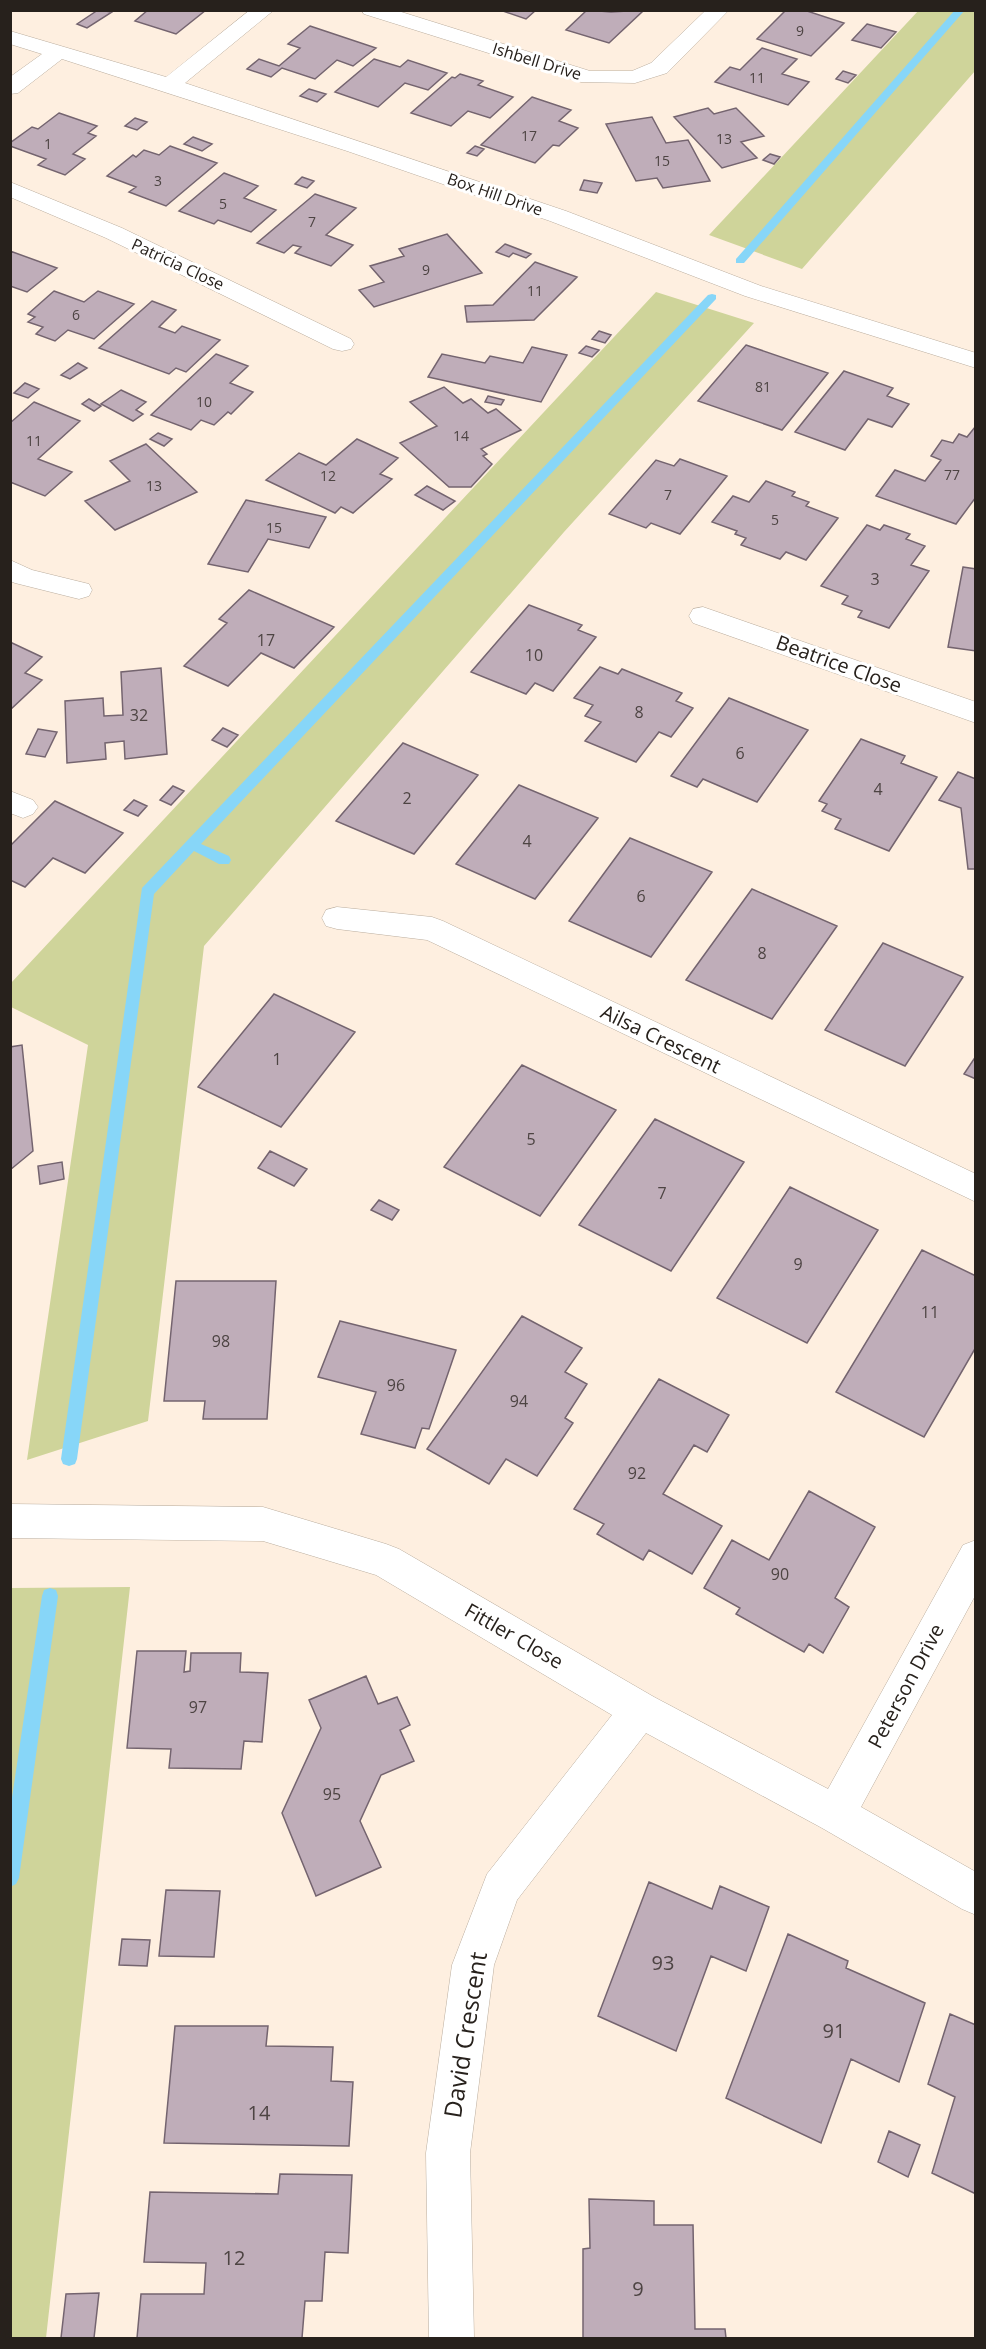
<svg xmlns="http://www.w3.org/2000/svg" width="986" height="2349" font-family="'Open Sans',sans-serif">
<style>
.green{fill:#cfd49a}
.lines{fill:none;stroke-linecap:round;stroke-linejoin:round}
.stream{fill:#87d6f8;fill-rule:evenodd}
.building{fill:#bfadb9;stroke:#74646f;stroke-width:1.5}
.minor-casing{stroke:#bbae9f;stroke-width:1}
.minor{fill:#fff;fill-rule:evenodd}
.labels{text-anchor:middle;stroke-width:6;stroke-linejoin:round;paint-order:stroke}
.far-number-label{font-size:14px;fill:#4d4443}
.far-street-label{font-size:16px;fill:#27211c;stroke:#fff}
.number-label{font-size:16px;fill:#4d4443}
.street-label{font-size:20px;fill:#27211c;stroke:#fff}
.near-number-label{font-size:20px;fill:#4d4443}
.near-street-label{font-size:24px;fill:#27211c;stroke:#fff}
</style>
<rect width="100%" height="100%" fill="#feefe0"/>
<path class="green" d="M919,10L975,11V71L802,269L709,235Z
M656,292L754,323L564,532L204,946L148,1421L27,1460L88,1045L11,1007V983Z
M130,1587L46,2338H11V1588Z"/>
<g class="lines">
<path class="stream" d="M955,10H965L744,263H736V259Z
M712,294L716,295V299L201,844L229,856L231,860L229,864H219L194,851L154,894L77,1459L75,1464L69,1466L63,1464L61,1459L142,888L708,295Z
M50,1588L56,1590L58,1596L19,1878L16,1884L10,1887V1811L42,1596L44,1590Z"/>
</g>
<path class="building" d="M98,10L112,12L87,28L77,24Z
M148,10H206L176,34L135,21Z
M500,10H536L526,19Z
M587,10L611,12L644,10L609,43L566,30Z
M786,10H804L844,23L811,56L757,39Z
M867,24L896,32L881,48L852,40Z
M310,26L376,48L353,66L337,60L315,79L282,68L271,77L247,69L259,59L279,66L300,48L288,44Z
M762,48L797,59L782,74L809,82L788,105L715,82L730,67L740,70Z
M374,59L400,67L408,60L447,73L428,90L405,83L378,107L335,92Z
M843,71L856,75L848,83L836,79Z
M460,74L483,81L478,85L513,97L490,118L468,111L451,126L411,113L452,77L455,78Z
M309,89L326,94L317,102L300,96Z
M532,97L571,110L559,121L578,128L559,146L553,145L535,163L481,145Z
M708,108L714,114L736,108L764,136L741,142L757,158L722,168L674,117Z
M59,113L97,126L88,133L96,136L73,154L85,159L65,175L38,165L46,159L10,146V143L32,127L38,129Z
M652,117L666,143L688,140L710,181L663,188L657,178L636,181L606,124Z
M135,118L147,122L137,130L125,126Z
M193,137L212,144L202,151L184,144Z
M170,146L217,163L166,206L129,192L136,187L107,176L133,155L136,157L144,150L159,155Z
M475,146L484,149L477,156L467,153Z
M770,154L780,157L774,164L763,160Z
M224,173L258,186L244,198L276,210L251,232L218,220L214,224L179,211Z
M302,177L314,181L307,188L295,184Z
M584,180L602,183L597,193L580,190Z
M315,194L356,208L326,235L353,245L331,266L295,253L301,247L293,245L284,253L257,243Z
M447,234L482,273L374,307L359,290L384,282L370,266L404,256L399,249Z
M505,244L531,254L526,258L513,253L509,257L496,252Z
M10,251L57,268L27,292L10,286Z
M535,262L577,277L534,320L467,322L465,306L493,305Z
M54,291L84,302L98,291L134,304L94,339L68,330L55,341L36,334L43,327L28,322L35,317L28,314Z
M152,301L176,310L159,327L175,333L182,326L220,340L186,372L176,368L169,374L99,348Z
M599,331L611,335L605,343L592,339Z
M746,345L828,373L782,430L698,401Z
M586,346L599,350L592,357L579,353Z
M532,347L567,355L541,402L428,377L442,354L485,363L490,356L523,363Z
M216,354L248,366L230,383L253,392L231,414L228,412L214,425L201,420L191,430L151,415Z
M78,363L87,368L70,379L61,375Z
M844,371L893,388L887,396L909,404L892,427L868,419L845,450L795,432Z
M25,383L39,389L28,398L14,393Z
M444,387L463,403L471,399L488,413L496,409L521,430L481,449L487,454L483,456L492,464L471,487H449L400,443L437,426L410,402Z
M121,390L146,402L136,410L143,414L133,421L101,404Z
M488,396L504,400L501,405L485,402Z
M89,399L101,406L94,411L82,404Z
M34,402L80,421L38,459L72,472L45,496L10,482V423Z
M975,427L976,497L956,524L876,496L895,470L925,481L941,460L931,456L942,440L953,443L959,434L967,437Z
M158,433L172,439L164,446L150,439Z
M357,439L398,458L380,474L392,479L353,513L341,507L335,513L266,480L299,453L326,465Z
M146,444L197,492L115,530L85,501L130,481L110,461Z
M680,459L727,476L680,534L651,523L646,528L609,514L656,460L674,466Z
M766,481L795,492L792,496L809,502L806,506L838,518L806,560L786,552L780,559L741,545L746,538L735,534L737,531L712,522L733,496L749,502Z
M427,486L455,501L443,510L415,495Z
M246,500L326,517L309,548L268,539L248,572L208,564Z
M867,525L880,530L884,525L910,534L906,539L925,546L911,565L929,571L889,628L858,617L862,611L842,604L848,596L821,586Z
M963,567L976,569V651L948,647Z
M249,590L334,627L294,668L261,653L228,686L184,666L227,623L219,619Z
M529,605L582,625L578,630L596,637L553,691L535,683L526,694L471,672Z
M10,642L42,657L25,673L42,680L10,710Z
M600,667L618,674L622,669L682,693L676,701L693,708L671,737L659,732L636,762L585,741L601,722L585,716L593,705L574,698Z
M161,668L167,754L125,759L124,741L105,743L106,759L67,763L65,701L103,698L104,716L123,715L121,672Z
M729,698L808,730L757,802L703,779L697,787L671,776Z
M223,728L238,735L227,747L212,740Z
M38,729L57,732L45,757L26,754Z
M861,739L905,756L901,763L937,777L889,851L835,829L841,819L822,811L827,804L819,801Z
M403,743L478,775L414,854L336,821Z
M958,772L976,779V869H968L961,808L939,800Z
M519,785L598,818L535,899L456,864Z
M173,786L184,791L171,805L160,800Z
M134,800L147,806L138,816L124,810Z
M55,801L123,833L85,873L53,858L25,887L10,880V846Z
M630,838L712,872L651,957L569,921Z
M752,889L837,926L772,1019L686,980Z
M883,943L963,977L905,1066L825,1030Z
M274,994L355,1032L281,1127L198,1087Z
M22,1045L33,1151L10,1170V1047Z
M976,1056V1079L964,1074Z
M522,1065L616,1110L540,1216L444,1167Z
M655,1119L744,1162L671,1271L579,1225Z
M270,1151L307,1169L294,1186L258,1168Z
M62,1162L64,1179L40,1184L38,1166Z
M790,1187L878,1230L807,1343L717,1298Z
M379,1200L399,1210L392,1220L371,1210Z
M922,1250L976,1276V1347L924,1437L836,1392Z
M176,1281H276L267,1419H203L205,1401H164Z
M522,1316L582,1348L565,1372L587,1384L565,1418L573,1423L537,1476L506,1459L489,1484L427,1449Z
M340,1321L456,1350L429,1429L422,1428L415,1448L361,1434L376,1392L318,1377Z
M659,1379L729,1415L707,1452L694,1445L663,1494L722,1526L692,1574L649,1550L643,1560L597,1534L604,1524L574,1509Z
M809,1491L875,1527L835,1598L849,1607L823,1653L809,1644L804,1652L736,1614L740,1608L704,1588L732,1540L769,1560Z
M137,1651H186L184,1672L190,1671L191,1653H241L240,1672L268,1673L262,1742L244,1741L241,1769L169,1768L171,1749L127,1748Z
M366,1676L378,1704L397,1697L410,1725L400,1730L414,1761L381,1775L360,1821L381,1867L316,1896L282,1813L321,1728L309,1700Z
M649,1882L712,1909L720,1886L769,1907L746,1971L711,1956L676,2051L598,2016Z
M166,1890L220,1891L214,1957L159,1956Z
M788,1934L848,1961L846,1968L925,2003L899,2082L851,2059L821,2143L726,2098Z
M122,1939L150,1940L147,1966L119,1965Z
M950,2014L976,2025V2194L932,2173L955,2097L928,2084Z
M175,2026H268L266,2046L333,2047L331,2081L353,2082L349,2146L164,2143Z
M889,2131L920,2145L908,2177L878,2162Z
M280,2174L352,2175L348,2253L325,2252L322,2301H305L302,2338H137L141,2294H204L206,2263L144,2262L150,2192L278,2194Z
M589,2199L654,2201V2225H693L695,2329H725L726,2338H583V2249L590,2248Z
M99,2293L94,2338H61L66,2294Z"/>
<g class="lines">
<g class="minor-casing">
<path id="minor" d="M250,10H274L185,83L566,211L761,286L976,353V368L745,296L550,221L347,151L62,59L18,93L10,94V77L42,54L10,44V31L166,77Z
M361,10H395L590,71H632L651,63L706,10H729L667,73L635,83L581,82L364,14Z
M10,182L122,228L351,339L354,344L351,349L342,351L333,349L106,238L10,197Z
M10,560L32,570L89,584L92,590L89,596L79,599L15,583L10,581Z
M703,607L976,702V723L693,623L689,616L693,609Z
M10,791L33,800L38,807L33,814L23,818L10,813Z
M337,907L432,917L443,921L976,1174V1202L427,940L337,929L326,926L322,918L326,910Z
M10,1504L263,1507L386,1544L399,1549L654,1697L828,1789L963,1545L976,1540V1594L861,1807L976,1872V1915L962,1909L822,1828L646,1733L517,1900L494,1965L470,2153L474,2338H429L426,2153L452,1965L487,1874L612,1715L376,1575L263,1541L10,1538Z"/>
</g>
<use href="#minor" class="minor"/>
</g>
<g class="labels">
<g class="far-number-label">
<text x="800" y="36">9</text>
<text x="757" y="83">11</text>
<text x="529" y="141">17</text>
<text x="724" y="144">13</text>
<text x="48" y="149">1</text>
<text x="662" y="166">15</text>
<text x="158" y="186">3</text>
<text x="223" y="209">5</text>
<text x="312" y="227">7</text>
<text x="426" y="275">9</text>
<text x="535" y="296">11</text>
<text x="76" y="320">6</text>
<text x="763" y="392">81</text>
<text x="204" y="407">10</text>
<text x="461" y="441">14</text>
<text x="34" y="446">11</text>
<text x="952" y="480">77</text>
<text x="328" y="481">12</text>
<text x="154" y="491">13</text>
<text x="668" y="500">7</text>
<text x="775" y="525">5</text>
<text x="274" y="533">15</text>
</g>
<g class="far-street-label">
<text transform="translate(537 61) rotate(17)" y="6">Ishbell Drive</text>
<text transform="translate(495 194) rotate(19)" y="6">Box Hill Drive</text>
<text transform="translate(178 264) rotate(25)" y="6">Patricia Close</text>
</g>
<g class="number-label">
<text x="875" y="585">3</text>
<text x="266" y="646">17</text>
<text x="534" y="661">10</text>
<text x="639" y="718">8</text>
<text x="139" y="721">32</text>
<text x="740" y="759">6</text>
<text x="878" y="795">4</text>
<text x="407" y="804">2</text>
<text x="527" y="847">4</text>
<text x="641" y="902">6</text>
<text x="762" y="959">8</text>
<text x="277" y="1065">1</text>
<text x="531" y="1145">5</text>
<text x="662" y="1199">7</text>
<text x="798" y="1270">9</text>
<text x="930" y="1318">11</text>
<text x="221" y="1347">98</text>
<text x="396" y="1391">96</text>
<text x="519" y="1407">94</text>
<text x="637" y="1479">92</text>
<text x="780" y="1580">90</text>
<text x="198" y="1713">97</text>
<text x="332" y="1800">95</text>
</g>
<g class="street-label">
<text transform="translate(839 664) rotate(20)" y="7">Beatrice Close</text>
<text transform="translate(661 1039) rotate(26)" y="7">Ailsa Crescent</text>
<text transform="translate(514 1636) rotate(30)" y="7">Fittler Close</text>
<text transform="translate(906 1686) rotate(-62)" y="7">Peterson Drive</text>
</g>
<g class="near-number-label">
<text x="663" y="1970">93</text>
<text x="834" y="2038">91</text>
<text x="259" y="2120">14</text>
<text x="234" y="2265">12</text>
<text x="638" y="2296">9</text>
</g>
<g class="near-street-label">
<text transform="translate(466 2035) rotate(-81)" y="8">David Crescent</text>
</g>
</g>
<rect width="986" height="2349" fill="none" stroke="#27211c" stroke-width="24"/>
</svg>
